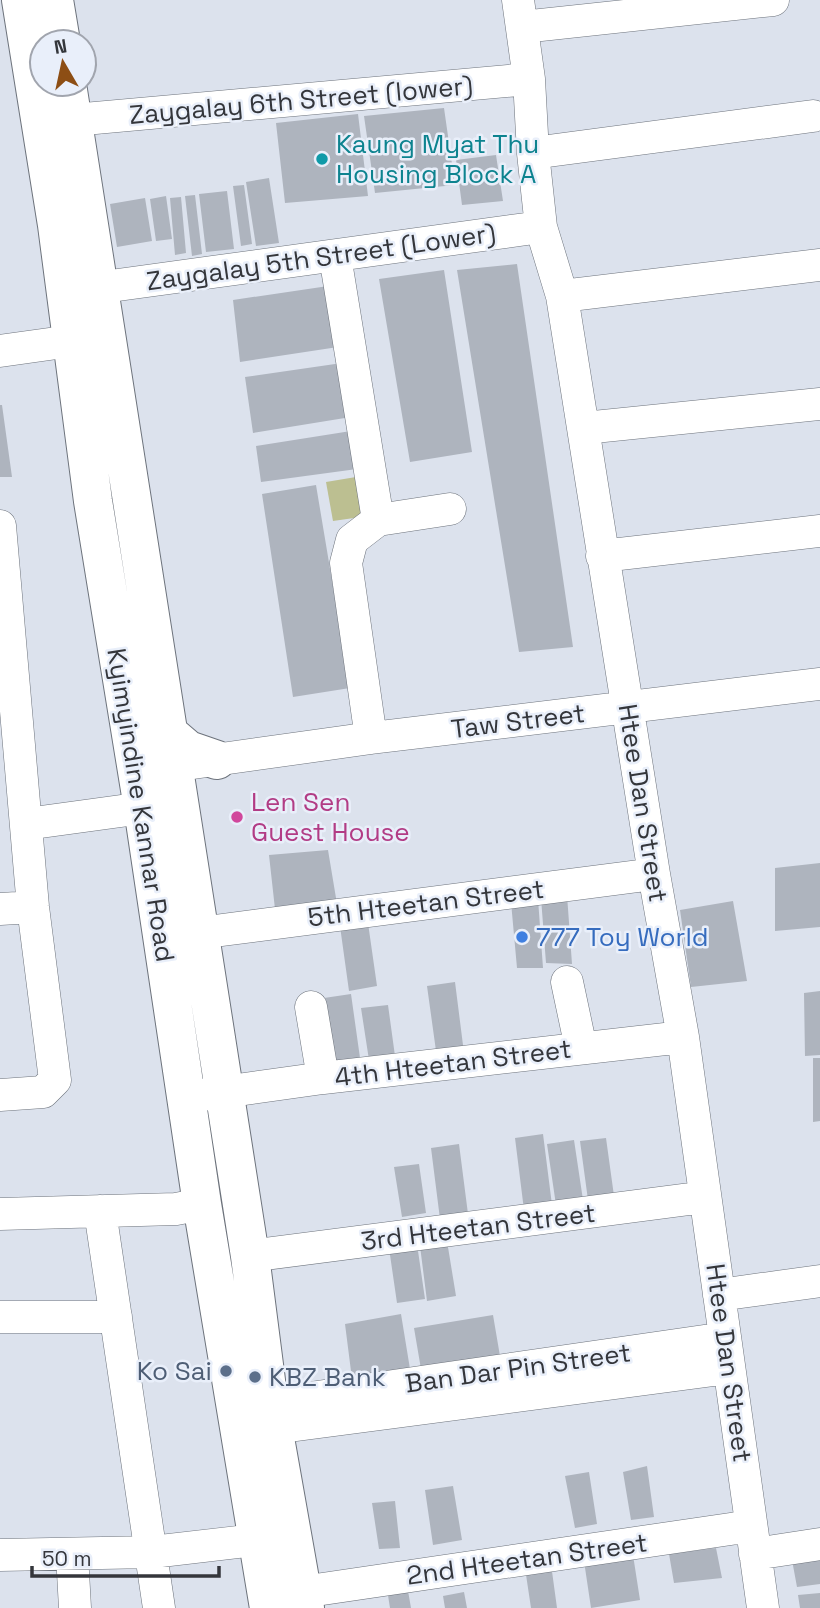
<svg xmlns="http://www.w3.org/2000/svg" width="820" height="1608" font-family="'Space Grotesk',sans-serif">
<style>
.green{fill:#bcbf91}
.building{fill:#aeb4be}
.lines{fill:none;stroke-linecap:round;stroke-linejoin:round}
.minor-casing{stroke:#6d737c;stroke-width:33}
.major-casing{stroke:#6d737c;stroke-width:40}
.minor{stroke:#fff;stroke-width:32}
.major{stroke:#fff;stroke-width:38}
.culture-dot{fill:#0f9aa8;stroke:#e9effa;stroke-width:2.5}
.hotel-dot{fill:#d1479c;stroke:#e9effa;stroke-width:2.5}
.shop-dot{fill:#3f7fe0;stroke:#e9effa;stroke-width:2.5}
.service-dot{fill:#5c6f8a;stroke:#e9effa;stroke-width:2.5}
.labels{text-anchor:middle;stroke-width:5;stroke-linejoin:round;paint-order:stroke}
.street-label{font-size:26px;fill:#34363b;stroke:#e9effa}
.culture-label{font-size:26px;fill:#0d838f;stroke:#e9effa;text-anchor:start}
.hotel-label{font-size:26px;fill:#b23c85;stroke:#e9effa;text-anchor:start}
.shop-label{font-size:26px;fill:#366cbe;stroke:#e9effa;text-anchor:start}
.service-label{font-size:26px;fill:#4e5e75;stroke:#e9effa;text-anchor:end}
</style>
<rect width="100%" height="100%" fill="#dce2ed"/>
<path class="green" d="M362,476L368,516L333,521L326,482Z"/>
<path class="building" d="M444,108L455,185L375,193L364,116Z
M358,114L368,196L285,203L276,123Z
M496,155L503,201L462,205L456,160Z
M269,178L279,243L256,246L246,182Z
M244,185L252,244L241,246L233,186Z
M227,191L234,249L206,252L199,194Z
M195,195L202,254L192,256L185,196Z
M166,196L172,239L156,241L150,199Z
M181,197L186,253L175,255L170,198Z
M145,198L152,241L117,247L110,204Z
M517,264L573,647L519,652L457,270Z
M444,270L472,452L410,462L379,279Z
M335,285L338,347L240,362L233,300Z
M342,363L351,417L253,433L245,377Z
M0,405H2L12,477H0Z
M351,431L357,469L261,482L256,446Z
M316,485L350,688L293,697L262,494Z
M328,850L338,910L276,918L269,855Z
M820,863V927L775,931V868Z
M567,895L572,964L546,963L541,898Z
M538,899L543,968H517L511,902Z
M733,901L747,981L691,987L680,910Z
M367,916L377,986L349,991L339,919Z
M455,982L464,1053L437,1058L427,986Z
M820,991V1055L805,1056L804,993Z
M351,994L361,1065L333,1070L324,998Z
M388,1005L395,1056L369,1060L361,1008Z
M813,1058H820V1121L813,1122Z
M543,1134L552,1205L524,1210L515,1138Z
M606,1138L614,1196L588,1200L580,1141Z
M574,1140L583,1200L556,1205L547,1144Z
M459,1144L468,1214L440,1219L431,1148Z
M419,1164L426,1213L402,1217L394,1167Z
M447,1241L456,1296L427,1301L420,1246Z
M417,1244L425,1299L397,1303L389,1248Z
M401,1314L410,1369L352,1379L345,1324Z
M493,1315L501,1362L422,1375L414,1328Z
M647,1466L654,1517L631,1520L623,1472Z
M589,1472L597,1524L575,1528L565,1476Z
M453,1486L462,1540L433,1545L425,1490Z
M395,1501L400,1548L379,1549L372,1503Z
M716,1548L722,1578L674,1583L669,1554Z
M633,1555L640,1600L591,1608L584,1561Z
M820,1556V1584L797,1587L792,1560Z
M551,1564L557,1608H531L525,1568Z
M407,1585L411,1608H390L387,1589Z
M464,1592L467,1608H445L443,1596Z
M820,1593V1608H800L798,1595Z"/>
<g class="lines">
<g class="minor-casing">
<path id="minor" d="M518,0L529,79L533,153L541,227L562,296L654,874L683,1037L763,1608
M522,27L773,0
M73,120L529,79
M533,153L813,116
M335,256L378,520L352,540L346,563L371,738
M74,291L541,227
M562,296L820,265
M0,351L71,341
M584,428L820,404
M378,520L450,509
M0,526L33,907L55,1080L43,1092L0,1095
M602,556L820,531
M193,763L371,738L820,684
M26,824L143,808
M0,909L33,907
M199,933L654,874
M567,982L581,1048
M311,1007L323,1078
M202,1095L323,1078L683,1037
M100,1211L159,1608
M0,1214L176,1209L202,1204
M250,1256L705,1197
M719,1295L820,1281
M0,1317H116
M269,1404L725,1338
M274,1428L729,1368
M72,1554L75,1608
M755,1554L820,1544
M0,1555L152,1552L256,1540
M302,1592L751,1526"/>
</g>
<g class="major-casing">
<path id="major" d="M21,0L57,225L93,501L143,808L202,1204L269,1608
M54,0L61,42
M67,84L250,1256L269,1404L305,1608
M167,732L188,750L217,760"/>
</g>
<use href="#minor" class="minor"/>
<use href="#major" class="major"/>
</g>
<circle class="culture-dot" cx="322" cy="159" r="7"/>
<circle class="hotel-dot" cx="237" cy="817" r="7"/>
<circle class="shop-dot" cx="522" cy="937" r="7"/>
<g class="service-dot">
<circle cx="226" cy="1371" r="7"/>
<circle cx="255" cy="1377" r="7"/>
</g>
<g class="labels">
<g class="street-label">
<text transform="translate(301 100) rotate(-5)" y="9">Zaygalay 6th Street (lower)</text>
<text transform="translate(321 257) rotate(-8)" y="9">Zaygalay 5th Street (Lower)</text>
<text transform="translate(518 721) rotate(-7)" y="9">Taw Street</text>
<text transform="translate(643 803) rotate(81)" y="9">Htee Dan Street</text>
<text transform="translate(141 805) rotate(81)" y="9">Kyimyindine Kannar Road</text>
<text transform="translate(426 903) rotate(-7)" y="9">5th Hteetan Street</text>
<text transform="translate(453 1063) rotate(-7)" y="9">4th Hteetan Street</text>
<text transform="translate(478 1227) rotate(-7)" y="9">3rd Hteetan Street</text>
<text transform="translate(729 1363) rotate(82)" y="9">Htee Dan Street</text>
<text transform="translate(518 1368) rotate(-8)" y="9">Ban Dar Pin Street</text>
<text transform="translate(527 1559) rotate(-8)" y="9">2nd Hteetan Street</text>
</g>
<g class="culture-label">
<text x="336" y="153">Kaung Myat Thu<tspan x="336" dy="30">Housing Block A</tspan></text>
</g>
<g class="hotel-label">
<text x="251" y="811">Len Sen<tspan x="251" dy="30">Guest House</tspan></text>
</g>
<g class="shop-label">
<text x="536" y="946">777 Toy World</text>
</g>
<g class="service-label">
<text x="212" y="1380">Ko Sai</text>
<text x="269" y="1386" text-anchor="start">KBZ Bank</text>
</g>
</g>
<g transform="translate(63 63) rotate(351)"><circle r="33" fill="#e9effa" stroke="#a1a5ae" stroke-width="2"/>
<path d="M0-5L12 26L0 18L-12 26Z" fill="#8d4e14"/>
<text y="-10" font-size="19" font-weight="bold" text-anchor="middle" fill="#34363b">N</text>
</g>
<path d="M32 1566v10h187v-10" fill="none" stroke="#34363b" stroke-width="3.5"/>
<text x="42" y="1566" font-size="21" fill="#34363b" stroke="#e9effa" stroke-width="5" paint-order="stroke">50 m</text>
</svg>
